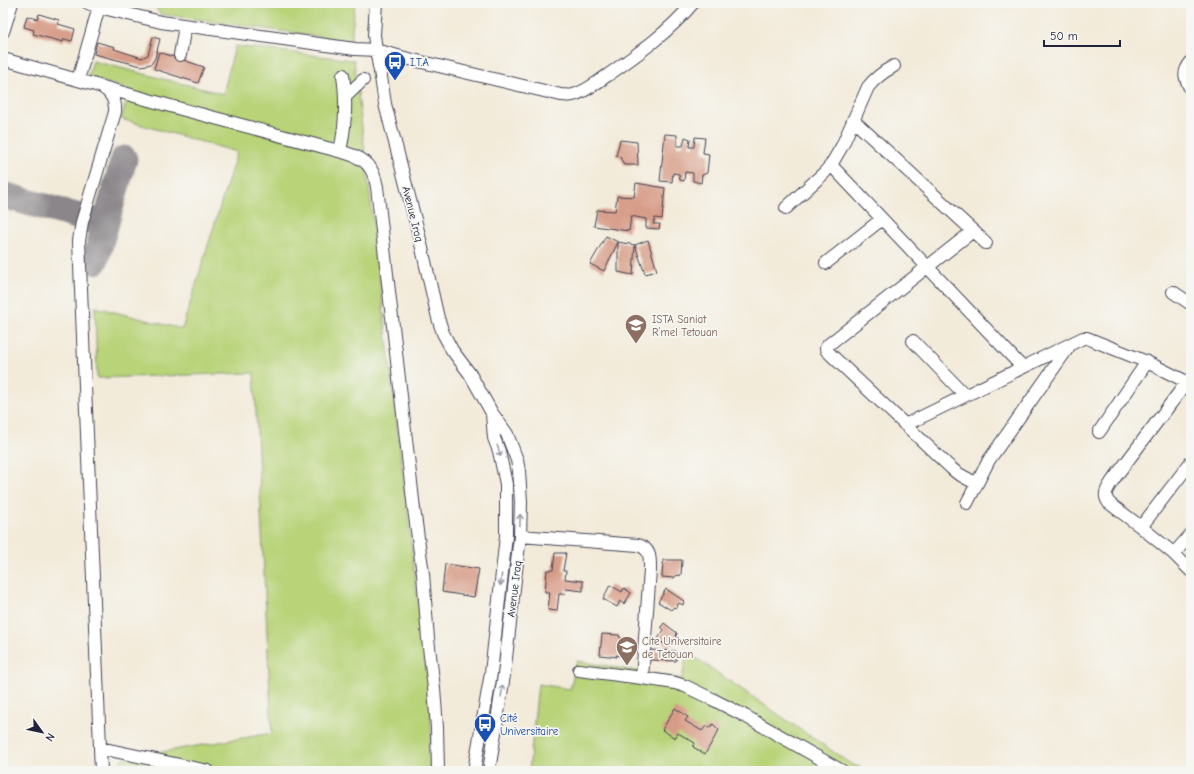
<svg xmlns="http://www.w3.org/2000/svg" width="1194" height="774" font-family="'Comic Neue',sans-serif">
<style>
.grass{fill:#b8d378;stroke:#6d7a5a}
.lines{fill:none;stroke-linecap:round;stroke-linejoin:round}
.taxiway{stroke:#8a868a;stroke-width:27}
.building{fill:#d79c87}
.minor-casing{stroke:#414053;stroke-width:14}
.minor{stroke:#fff;stroke-width:12}
.oneway{stroke:#9c9ca7}
.labels{text-anchor:middle;stroke-width:3.5;stroke-linejoin:round;paint-order:stroke}
.transit-label{font-size:11px;fill:#164399;stroke:#f6f6f2;text-anchor:start}
.street-label{font-size:11px;fill:#22223b;stroke:#f6f6f2}
.education-label{font-size:11px;fill:#785e54;stroke:#f6f6f2;text-anchor:start}
</style>
<rect width="100%" height="100%" fill="#f6f6f2"/>
<filter id="ink" filterUnits="userSpaceOnUse"><feTurbulence type="fractalNoise" baseFrequency=".025" numOctaves="2"/><feDisplacementMap in="SourceGraphic" scale="8" xChannelSelector="R" yChannelSelector="G"/><feConvolveMatrix kernelMatrix="1 2 1 2 8 2 1 2 1" color-interpolation-filters="sRGB"/></filter>
<filter id="wash" filterUnits="userSpaceOnUse"><feTurbulence type="fractalNoise" baseFrequency=".012" numOctaves="4" result="noise"/><feDisplacementMap in="SourceGraphic" scale="16" xChannelSelector="R" yChannelSelector="G"/><feGaussianBlur stdDeviation="0.9" result="paint"/><feColorMatrix in="noise" values="0 0 0 0 0 0 0 0 0 0 0 0 0 0 0 0 0 1.4 0 .05"/><feComposite in="paint" operator="in"/></filter>
<g filter="url(#wash)">
<rect width="100%" height="100%" fill="#f3ebda"/>
<path class="grass" d="M145,3H355L351,41L160,14L155,6Z
M235,46L354,60L431,712L432,771H112L111,765H120L121,759L272,733L254,373L97,378L95,307L182,329L237,152L121,119L130,90L88,77L93,61L223,94Z
M687,652L851,764L871,771H529L538,684L570,689L577,661L682,679Z"/>
<g class="lines">
<path class="taxiway" d="M3,195L94,221L100,225L103,231
M95,261L124,159"/>
</g>
<g id="blocks">
<path class="building" d="M39,14L59,20L58,24L75,29L72,41L64,39L63,42L33,34L34,30L24,27L27,16L37,19Z
M153,37L160,39L155,58L151,64L147,65L141,66L94,54L97,42L115,47L114,49L142,58L148,55Z
M159,52L204,67L198,83L154,69Z
M665,134L677,135V146H683L685,137L690,139L689,147H694L695,137L705,138L703,153L709,154L707,173L702,175L701,183L693,181V173L685,172L684,181L680,180L679,174L673,173L672,182L660,181Z
M620,140L637,142L638,165H624L620,157L616,156Z
M636,183L665,188L662,219L655,218L653,224H660L659,229L646,228V219L631,216L629,231L594,226L597,210L615,211L617,196L634,197Z
M606,236L618,242L604,271L590,264Z
M648,240L657,271L645,274L635,245Z
M618,242L635,245L633,275L618,272Z
M555,553H566L563,571H566L565,579L583,581V591L566,589L565,594H559L557,611L548,610L550,592H545L547,570H553Z
M663,560H682L681,575L675,576L674,578L662,577Z
M445,564L479,569L474,597L442,592Z
M610,585L622,592L624,588L631,593L624,604L620,601L617,607L603,599Z
M666,589L684,601L683,605L679,603L676,608L674,607L671,610L658,602Z
M664,623L677,633L676,636L678,638L674,644L671,643L669,646L657,640L664,630L661,627Z
M602,634L619,635L620,638L624,639L623,645H626L625,656L616,655L617,657L600,655Z
M649,650L676,651V661L649,660Z
M675,708L688,717L685,721L702,731L706,726L710,728L713,724L719,730L705,754L693,747L695,743L678,733L675,738L662,730Z"/>
</g>
</g>
<g filter="url(#ink)">
<use href="#blocks" fill-opacity="0" stroke="#414053" stroke-width="1"/>
<g class="lines">
<g class="minor-casing">
<path id="minor" d="M88,3L99,7L161,22L355,49L376,50L405,58L561,95C565,95 569,96 573,95C586,92 597,82 608,75C638,54 669,32 693,3
M376,3L374,35L376,50L381,77L385,104L418,231L438,318L443,333L452,350L470,374L492,413L507,434L517,460L519,471L521,502L520,536L504,675L489,771
M3,32L12,3
M180,55L185,26
M3,59L181,109L346,153C366,159 373,166 377,187L414,509L423,574L428,639L434,688L437,728L438,771
M1191,62C1182,73 1185,78 1191,90
M78,80L99,7
M346,96L363,80
M853,120L986,243
M340,151C346,124 347,102 343,75
M831,165L1022,367
M786,208L824,173L831,165L842,146L868,87C875,78 883,72 894,66
M973,231L828,345L826,348L827,351L951,468L957,473L977,484
M826,263L882,219
M1173,292L1191,304
M913,341L965,395
M905,425L1083,338H1087L1147,362L1191,384
M1099,432L1147,362
M1191,462L1141,527L1173,553L1178,549L1191,534
M967,503L989,460L1070,345
M1141,527L1109,503C1102,494 1108,488 1113,480L1187,382
M520,536L638,545C651,549 650,558 650,570L642,678
M1173,553L1191,571
M579,670L642,678L675,683L685,686L712,699L745,716L842,771
M100,748L208,771
M101,771L79,241L82,222L115,112C116,101 112,93 102,87
M474,771L491,673L506,536V484L499,451L494,438L492,414"/>
</g>
<use href="#minor" class="minor"/>
</g>
<defs><path id="oneway-shaft" d="M-6 0H5M1.5-3L5.5 0L1.5 3" fill="none" stroke-width="1.6" stroke-linecap="round" stroke-linejoin="round"/></defs>
<g class="oneway">
<use href="#oneway-shaft" transform="translate(499 451) rotate(73)"/>
<use href="#oneway-shaft" transform="translate(520 520) rotate(-89)"/>
<use href="#oneway-shaft" transform="translate(501 580) rotate(96)"/>
<use href="#oneway-shaft" transform="translate(502 691) rotate(-81)"/>
</g>
</g>
<defs>
<g id="bus-pin" transform="scale(1.15)"><path d="M0 17L-7.5 6A9.5 9.5 0 1 1 7.5 6Z" fill="#1a4fb4" stroke="#f6f6f2"/><path d="M-5-6H5V4H4V6H2V4H-2V6H-4V4H-5ZM-3.5-4V0h7V-4ZM-3.5 1.2v1.5H-2V1.2ZM2 1.2v1.5H3.5V1.2Z" fill="#fff"/></g>
<g id="school-pin" transform="scale(1.15)"><path d="M0 17L-7.5 6A9.5 9.5 0 1 1 7.5 6Z" fill="#8d6e63" stroke="#f6f6f2"/><path d="M0-5L7-2L0 1L-7-2ZM-4 1L0 2.5L4 1V4Q0 6-4 4Z" fill="#fff"/></g>
<g id="university-pin" transform="scale(1.15)"><path d="M0 17L-7.5 6A9.5 9.5 0 1 1 7.5 6Z" fill="#8d6e63" stroke="#f6f6f2"/><path d="M0-5L7-2L0 1L-7-2ZM-4 1L0 2.5L4 1V4Q0 6-4 4Z" fill="#fff"/></g>
</defs>
<g fill-rule="evenodd">
<use href="#bus-pin" x="395" y="62"/>
<use href="#school-pin" x="636" y="325"/>
<use href="#university-pin" x="627" y="647"/>
<use href="#bus-pin" x="485" y="724"/>
</g>
<g class="labels">
<g class="transit-label">
<text x="410" y="66">I.T.A</text>
<text x="500" y="722">Cité<tspan x="500" dy="13">Universitaire</tspan></text>
</g>
<g class="street-label">
<text transform="translate(413 214) rotate(76)" y="4">Avenue Iraq</text>
<text transform="translate(514 589) rotate(-83)" y="4">Avenue Iraq</text>
</g>
<g class="education-label">
<text x="652" y="323">ISTA Saniat<tspan x="652" dy="13">R’mel Tetouan</tspan></text>
<text x="642" y="645">Cite Universitaire<tspan x="642" dy="13">de Tetouan</tspan></text>
</g>
</g>
<rect width="1194" height="774" fill="none" stroke="#f6f6f2" stroke-width="16"/>
<g transform="translate(42 732) rotate(123)" stroke="#f6f6f2" stroke-width="3" paint-order="stroke">
<path d="M0-3L7 15L0 10L-7 15Z" fill="#22223b"/>
<text y="-6" font-size="11" font-weight="bold" text-anchor="middle" fill="#22223b">N</text>
</g>
<path d="M1044 40v6h76v-6" fill="none" stroke="#22223b" stroke-width="2"/>
<text x="1050" y="40" font-size="12" fill="#22223b" stroke="#f6f6f2" stroke-width="3" paint-order="stroke">50 m</text>
</svg>
